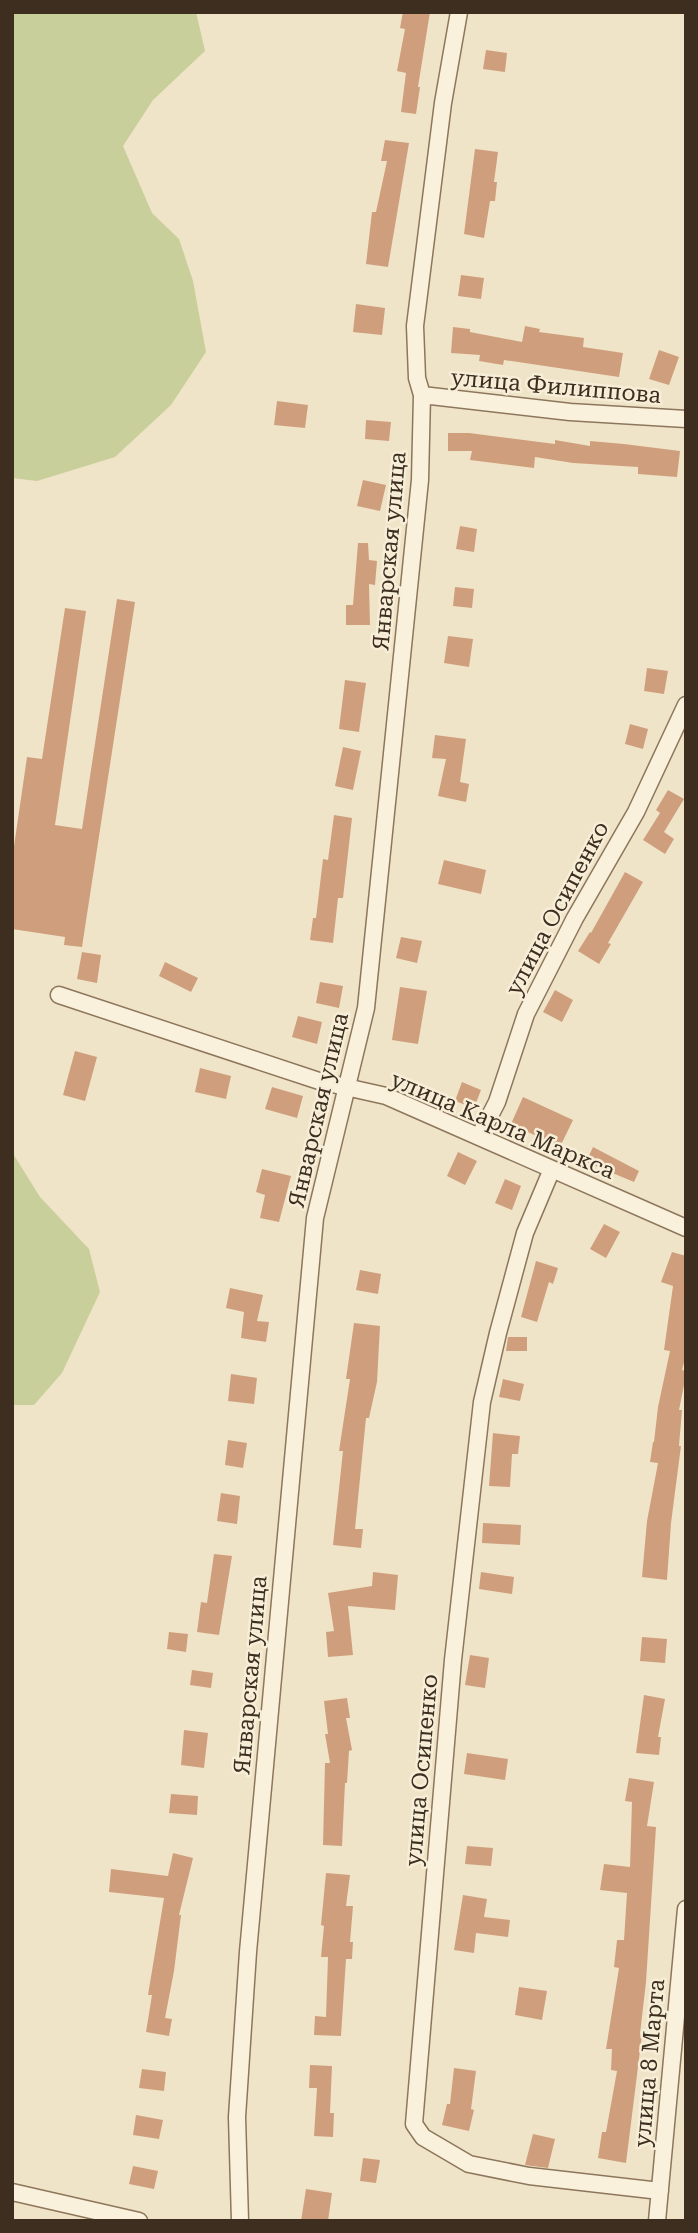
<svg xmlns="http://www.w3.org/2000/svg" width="698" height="2233" font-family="'Roboto Serif',serif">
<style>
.green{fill:#c9cf9b}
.building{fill:#cf9f7d}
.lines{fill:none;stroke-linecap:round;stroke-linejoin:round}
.minor-casing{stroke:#8d765c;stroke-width:19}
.minor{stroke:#faf1dc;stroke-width:16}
.labels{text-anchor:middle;stroke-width:5;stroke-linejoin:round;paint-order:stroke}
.street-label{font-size:23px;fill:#3d2e20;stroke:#f7eed8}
</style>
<rect width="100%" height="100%" fill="#f0e4c8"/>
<path class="green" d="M12,12H196L205,51L153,100L123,146L152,213L179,239L193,281L206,352L171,405L115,457L37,481L12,478Z
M12,1152L40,1197L89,1249L100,1292L62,1373L34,1405H12Z"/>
<path class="building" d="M403,12H430L418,87H420L416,114L401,112L406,73L397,71L405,29L400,28Z
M486,50L507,53L505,72L483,69Z
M385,140L409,143L388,267L366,264L372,212H376L387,161H381Z
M475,149L498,152L494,182H497L495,201H490L484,238L464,234Z
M461,275L484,278L481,299L458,296Z
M356,304L385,308L382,335L353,332Z
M525,326L540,329L539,332L584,338L583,347L623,353L619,377L504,360L503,365L479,361L480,355L451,353L453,327L470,329V332L522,342Z
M659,350L679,357L669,385L649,379Z
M277,401L308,405L305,428L274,425Z
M366,420L391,422L389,441L365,439Z
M448,433H469L555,444V440L590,446V441L624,444L680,451L677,477L638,474V467L573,463L535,457L534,468L470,460L472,451H448Z
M363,480L386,485L380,511L357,506Z
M460,526L477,529L474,552L456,549Z
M358,543H368L369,560L377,561L375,585L369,584L370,625H346V605H353Z
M455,587L474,589L472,608L453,606Z
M117,599L135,602L82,947L64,945L65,937L12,929V860L27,757L42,759L65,608L86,611L55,825L82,829Z
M448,636L473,639L469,667L444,663Z
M647,668L668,671L664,694L644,691Z
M345,680L366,683L359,732L339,729Z
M630,724L648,729L643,749L625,744Z
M435,735L466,739L460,782L469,784L466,802L438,796L446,759L432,758Z
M343,747L361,751L353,790L335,786Z
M668,790L684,799L664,832L674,839L665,854L643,840L660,813L656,810Z
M334,815L352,818L343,898H338L333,943L310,940L313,918H316L323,859L328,860Z
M444,860L486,870L481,894L438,884Z
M625,872L643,882L608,943L611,944L599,964L578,951L590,932L591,933Z
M401,937L422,941L417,963L396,958Z
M82,952L101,955L97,983L77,979Z
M165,962L198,978L191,992L159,976Z
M320,982L343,986L339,1008L316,1003Z
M400,987L427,991L418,1044L392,1040Z
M555,990L573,1000L562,1022L543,1012Z
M298,1016L322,1022L317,1044L292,1037Z
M75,1051L97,1057L85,1101L63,1095Z
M200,1068L231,1076L226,1099L195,1092Z
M462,1082L481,1090L474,1108L455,1101Z
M272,1087L303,1096L297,1118L265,1109Z
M523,1097L573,1120L560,1147L511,1124Z
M593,1147L639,1171L634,1182L586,1162Z
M458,1152L477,1161L465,1185L447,1176Z
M262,1169L291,1176L279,1222L260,1218L265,1195L256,1192Z
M505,1179L521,1186L512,1210L495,1203Z
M604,1224L620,1232L606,1258L590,1249Z
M672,1252L686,1256V1355L682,1370L686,1371V1375L679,1410H682L679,1446H681L671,1523L667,1580L642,1577L647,1521L658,1463L650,1462L653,1442H654L658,1407L670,1351L664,1350L673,1286L661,1282Z
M536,1261L558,1268L553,1284L549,1282L537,1322L521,1317Z
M360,1270L381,1274L378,1294L356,1290Z
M230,1288L263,1295L257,1321L269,1322L266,1342L241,1338L244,1312L226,1308Z
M354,1323L380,1326L377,1382L369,1418H366L355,1529H363L361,1548L333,1545L343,1451H339L350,1379H346Z
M508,1337H527V1351H506Z
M231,1374L257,1378L254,1404L228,1401Z
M503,1379L524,1384L520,1401L499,1397Z
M493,1433L520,1436L518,1454H512L510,1487L489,1486Z
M228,1440L247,1443L243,1468L225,1465Z
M221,1493L240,1496L237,1524L217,1521Z
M483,1523L521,1525L520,1545L482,1543Z
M214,1554L232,1556L219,1635L197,1632L201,1602L207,1603Z
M373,1572L398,1575L395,1610L348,1606L353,1655L328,1657L326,1632L334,1631L328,1593L372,1586Z
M481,1572L514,1577L512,1594L479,1589Z
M169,1632L188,1634L186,1652L167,1649Z
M642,1637L667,1639L665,1663L640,1661Z
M470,1655L489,1658L485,1688L465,1685Z
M192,1670L213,1673L211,1688L190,1685Z
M644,1695L665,1699L658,1737H661L659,1755L636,1753Z
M347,1698L350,1718H346L352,1750L349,1751L347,1783H345L342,1846L323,1845L325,1763H330L325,1734H328L324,1701Z
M184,1730L208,1733L204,1768L181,1765Z
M467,1753L508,1759L505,1780L464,1774Z
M629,1778L654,1782L647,1826L656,1827L646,1982L640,2034L642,2035L626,2163L598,2158L602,2132H606L617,2071L611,2070L612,2049H606L619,1968L614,1967L617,1940H624L627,1893L600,1890L604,1864L630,1867L632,1802L625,1801Z
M171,1794L198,1796L197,1815L169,1813Z
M467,1846L493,1848L491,1866L465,1864Z
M173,1853L193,1858L179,1915H181L174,1971L165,2018L172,2019L169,2036L146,2032L152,1995H148L164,1898L109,1892L111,1869L168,1876Z
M326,1873L350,1875L346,1906H353L350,1942H353L352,1959H346L341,2036L314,2035L315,2016L326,2017L328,1957H321L324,1926L321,1925Z
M463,1895L487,1899L484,1917L510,1920L508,1937L476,1933L474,1953L454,1950Z
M519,1987L547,1991L542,2020L515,2015Z
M310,2065L332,2066L330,2113H334L333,2137L314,2136L317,2088H309Z
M454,2068L476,2071L471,2109L474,2110L469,2131L442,2125L447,2104H450Z
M142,2069L166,2072L164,2091L139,2088Z
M136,2115L163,2120L159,2139L133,2135Z
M533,2134L555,2139L548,2168L525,2165Z
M363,2158L380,2160L376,2183L360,2181Z
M133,2166L158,2171L154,2189L129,2184Z
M306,2189L332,2193L328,2221H301Z"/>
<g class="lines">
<g class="minor-casing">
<path id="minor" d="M422,395L570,412L686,419
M59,995L319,1081L386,1096L686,1228
M479,1137L497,1102L526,1014L575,918L636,812L686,705
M552,1169L525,1233L498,1333L482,1402L453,1660L414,2124L423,2137L469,2164L529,2176L660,2191
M12,2192L139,2221
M240,2221L237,2117L248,1952L315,1218L366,1008L420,480L422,395L417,378L415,326L443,103L459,12
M657,2221L686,1909"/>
</g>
<use href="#minor" class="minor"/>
</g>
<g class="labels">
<g class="street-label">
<text transform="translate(556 386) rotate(5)" y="8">улица Филиппова</text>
<text transform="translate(389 551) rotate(-85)" y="8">Январская улица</text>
<text transform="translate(557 908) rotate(-62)" y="8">улица Осипенко</text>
<text transform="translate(318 1110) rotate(-77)" y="8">Январская улица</text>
<text transform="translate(503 1125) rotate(23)" y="8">улица Карла Маркса</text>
<text transform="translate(250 1675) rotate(-85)" y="8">Январская улица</text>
<text transform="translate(421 1770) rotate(-85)" y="8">улица Осипенко</text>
<text transform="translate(649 2063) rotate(-85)" y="8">улица 8 Марта</text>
</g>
</g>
<rect width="698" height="2233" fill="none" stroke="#3d2e20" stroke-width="28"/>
</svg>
